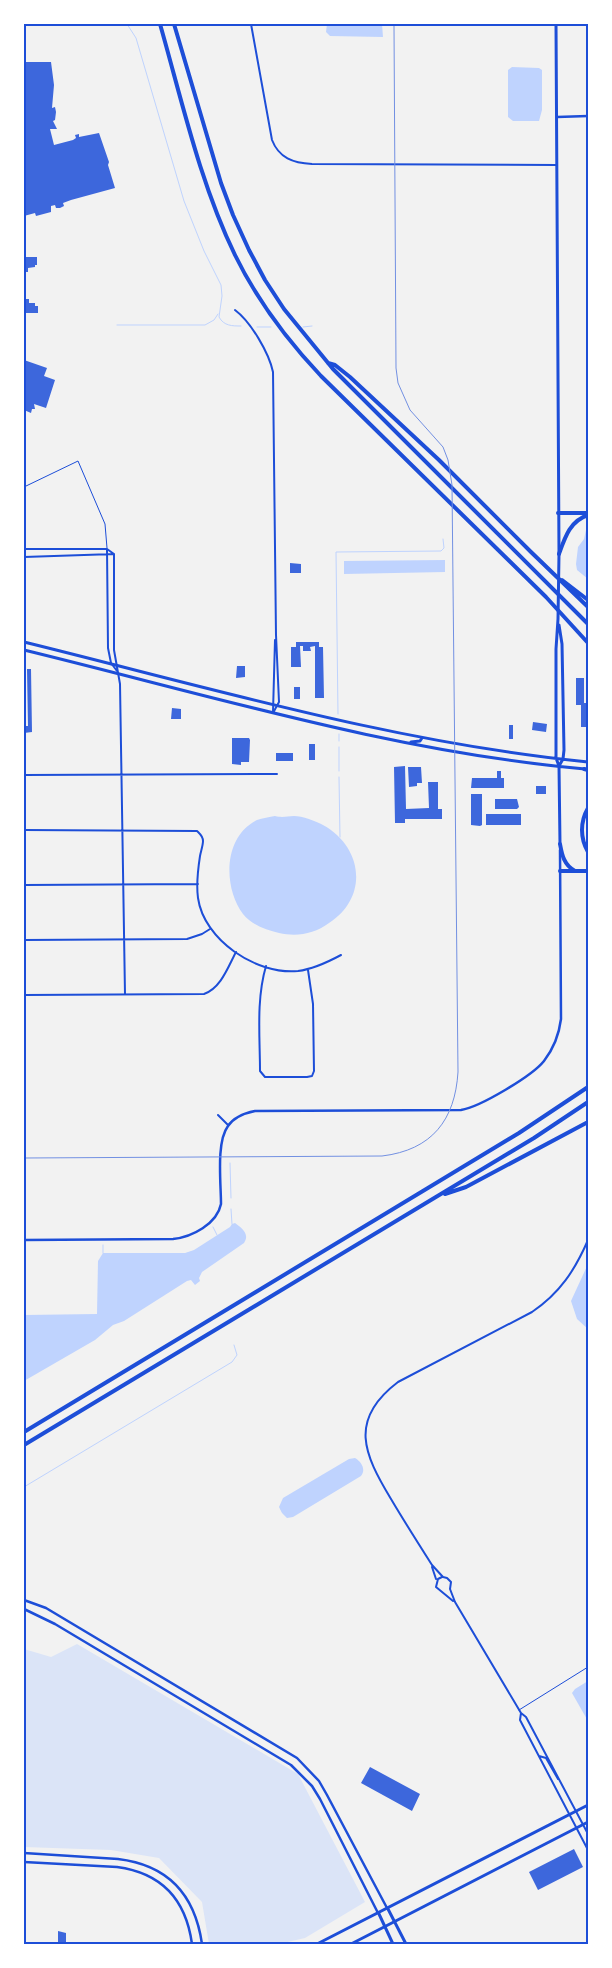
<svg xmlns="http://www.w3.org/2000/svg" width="612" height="1968" font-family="'PT Sans Narrow',sans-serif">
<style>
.green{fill:#dbe4f7}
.water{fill:#bfd3fe}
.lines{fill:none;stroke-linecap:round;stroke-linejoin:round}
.stream{stroke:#bfd3fe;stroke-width:1}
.building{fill:#3d67dc}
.service{stroke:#1d4ed8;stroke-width:1}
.minor{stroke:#1d4ed8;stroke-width:2}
.tertiary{stroke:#1d4ed8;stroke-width:2.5}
.secondary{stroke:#1d4ed8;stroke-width:3}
.primary{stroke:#1d4ed8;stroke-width:3}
.trunk{stroke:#1d4ed8;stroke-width:3}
.motorway{stroke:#1d4ed8;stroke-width:4}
.rail{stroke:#7290e2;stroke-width:1}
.neatline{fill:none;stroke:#1d4ed8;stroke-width:2}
</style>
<rect width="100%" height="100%" fill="#f2f2f2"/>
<path class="green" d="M77,1644L298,1774L365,1902L305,1938L279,1944H209L202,1902L159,1858L111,1850L24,1847V1649L51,1657Z"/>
<path class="water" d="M327,24H382L383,37L330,36L326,32Z
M512,67L539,68L542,70V110L539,121H513L508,117V70Z
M588,529V579L577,570L576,564L578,547L584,539L586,530Z
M445,560V572L344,574V561Z
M275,816C283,818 287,816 294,816C302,816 316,821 323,825C363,847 369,897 329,923C314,934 297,937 279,933C266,930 252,925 243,914C223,887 223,837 257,820C262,818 270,817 275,816Z
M235,1223C242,1228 250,1234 244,1243L202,1272L199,1278L200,1281L195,1285L191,1280L187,1281L124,1321L113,1325L95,1340L24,1381V1315L97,1314L98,1261L103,1253H185L194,1250L230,1227L232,1224Z
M588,1264V1329L577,1319L571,1301Z
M355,1458C362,1462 366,1470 361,1476L293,1517L287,1518L282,1513L279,1507L283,1498L349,1459Z
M588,1681V1721L572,1693L575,1689Z"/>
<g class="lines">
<path class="stream" d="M127,24L136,38L184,201L204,251L221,285L222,296L219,317C224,326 232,326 241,326
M117,325H205L214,320L218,314
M257,327H271
M303,327L312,326
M338,714L336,552L441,551L444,548L443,539
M339,734V741
M339,747V771
M339,777L340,837
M230,1163L231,1198
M231,1209L232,1224
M213,1227L217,1235
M103,1245V1253
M24,1487L232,1362L237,1355L234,1345"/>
</g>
<path class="building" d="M24,62H51L54,85L52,108L55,107L56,112L55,120L53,121L57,129H50L54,145L73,140L76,138L75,135L79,134V137L99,133L109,162L108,165L115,188L71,200L63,203L64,206L60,208H56L55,205L51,206V212L36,216L35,213L24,216Z
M24,257H37V265H35V267L28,268V272H26V299H29V303H35V306H38V313H24Z
M24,360L47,368L44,376L55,380L46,408L34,404L35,409H32L31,413L24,410Z
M290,563L301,564V573H290Z
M296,642H319V647H323L324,698H315V646L310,647L311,651H303V646H300L301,667H291V647H296Z
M237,666H245V677L236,678Z
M27,669H31L32,732L24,733V726H28Z
M576,678H584V703H588V727H581V705H576Z
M294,687H300V699H294Z
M172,708L181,709V719H171Z
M533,722L547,724L546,732L532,730Z
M509,725H513V739H509Z
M232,738H249L250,740L249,762H241V765L232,764Z
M309,744H315V760H309Z
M276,753H293V761H276Z
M405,766L406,809L429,808L428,782H438V809H442V819H405V823H395L394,767Z
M408,767H421L422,783H417V786L409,787Z
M497,771H501V778H504V788H471L472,778H497Z
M536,786H546V794H536Z
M471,794H482V825L480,826L471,825Z
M495,799H517L519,807L517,809H495Z
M486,814H521V825H486Z
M370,1767L420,1794L412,1811L361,1783Z
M574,1849L583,1867L538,1890L529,1872Z
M58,1931L66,1933V1944H58Z"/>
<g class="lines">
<path class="service" d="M24,487L78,461L105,524L107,548
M519,1710L588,1667"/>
<path class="minor" d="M251,24L272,140C279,158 293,163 312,164L557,165
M235,310C251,322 269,353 273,372L276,635L279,702L273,713
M24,549H107L114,554
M107,549L108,648L111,663L117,671
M114,554V650L120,684L125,994
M24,557L114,554
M273,712L275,640
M24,775L277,774
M24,830L197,831C200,834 203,836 203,841C203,845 201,851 200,856C198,869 196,884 198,898C204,940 256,975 298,971C314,969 328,962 341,955
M24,885L198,884
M24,940L187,939L202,934L210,929
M266,966C256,1000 260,1037 260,1071L265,1077H307L312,1076L314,1071L313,1004L308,970
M24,995L204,994C221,988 228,967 236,952
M218,1115L228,1125
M588,1240C575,1270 560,1293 532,1312L398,1382C348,1420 364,1454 391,1499C404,1521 418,1543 432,1565L443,1577L447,1578L451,1582L450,1589L455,1602L521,1713L526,1717L588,1834
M432,1567L436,1579
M442,1577L438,1579L436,1587L453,1601
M521,1713L520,1720L588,1850
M539,1756L546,1758L558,1779"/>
<path class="tertiary" d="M557,117L588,116
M24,1240L173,1239C192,1237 217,1224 221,1204C221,1183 216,1142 228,1126C234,1117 245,1113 255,1111L461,1110C480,1107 532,1076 544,1061C554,1048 559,1035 561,1019L560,850
M24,1600L46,1608L297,1758L319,1781L327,1795L387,1908
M24,1609L55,1624L291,1765L312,1786L320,1799L378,1913
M24,1853L118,1859C168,1865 195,1895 202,1944
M24,1862L117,1867C162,1873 186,1900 192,1944"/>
<path class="secondary" d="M556,24L559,553
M388,1909L406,1944
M379,1914L393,1944"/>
<path class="primary" d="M559,554L558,619L556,649V758L559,766L560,844
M24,642C211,688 396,743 588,762
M24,650C209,695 394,752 585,769
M411,742L420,741L422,738
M559,766L563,759L564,750L562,644L559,625"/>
<path class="trunk" d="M317,1944L588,1805
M351,1944L588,1822"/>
<path class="motorway" d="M160,24C182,101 200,183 235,255C257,300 287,340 321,376L546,597L588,643
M174,24L221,183L233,215L249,250L265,280L284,309L333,369L588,624
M328,363L335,365L350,377L439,460L531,552L588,607
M558,513H588
M559,554C565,537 570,521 588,515
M562,580L588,600
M584,769L588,770
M588,808C580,822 580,838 588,852
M560,844C562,855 564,865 575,871
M560,871H588
M445,1194L466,1187L588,1122
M24,1432L519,1133L588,1087
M24,1445L534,1138L588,1102"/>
<path class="rail" d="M24,1158L382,1156C432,1150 455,1120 458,1072L452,485L448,460L443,447L410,410L398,383L396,368L394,24"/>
</g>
<rect width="612" height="1968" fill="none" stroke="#ffffff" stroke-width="50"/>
<rect x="25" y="25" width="562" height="1918" class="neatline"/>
</svg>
